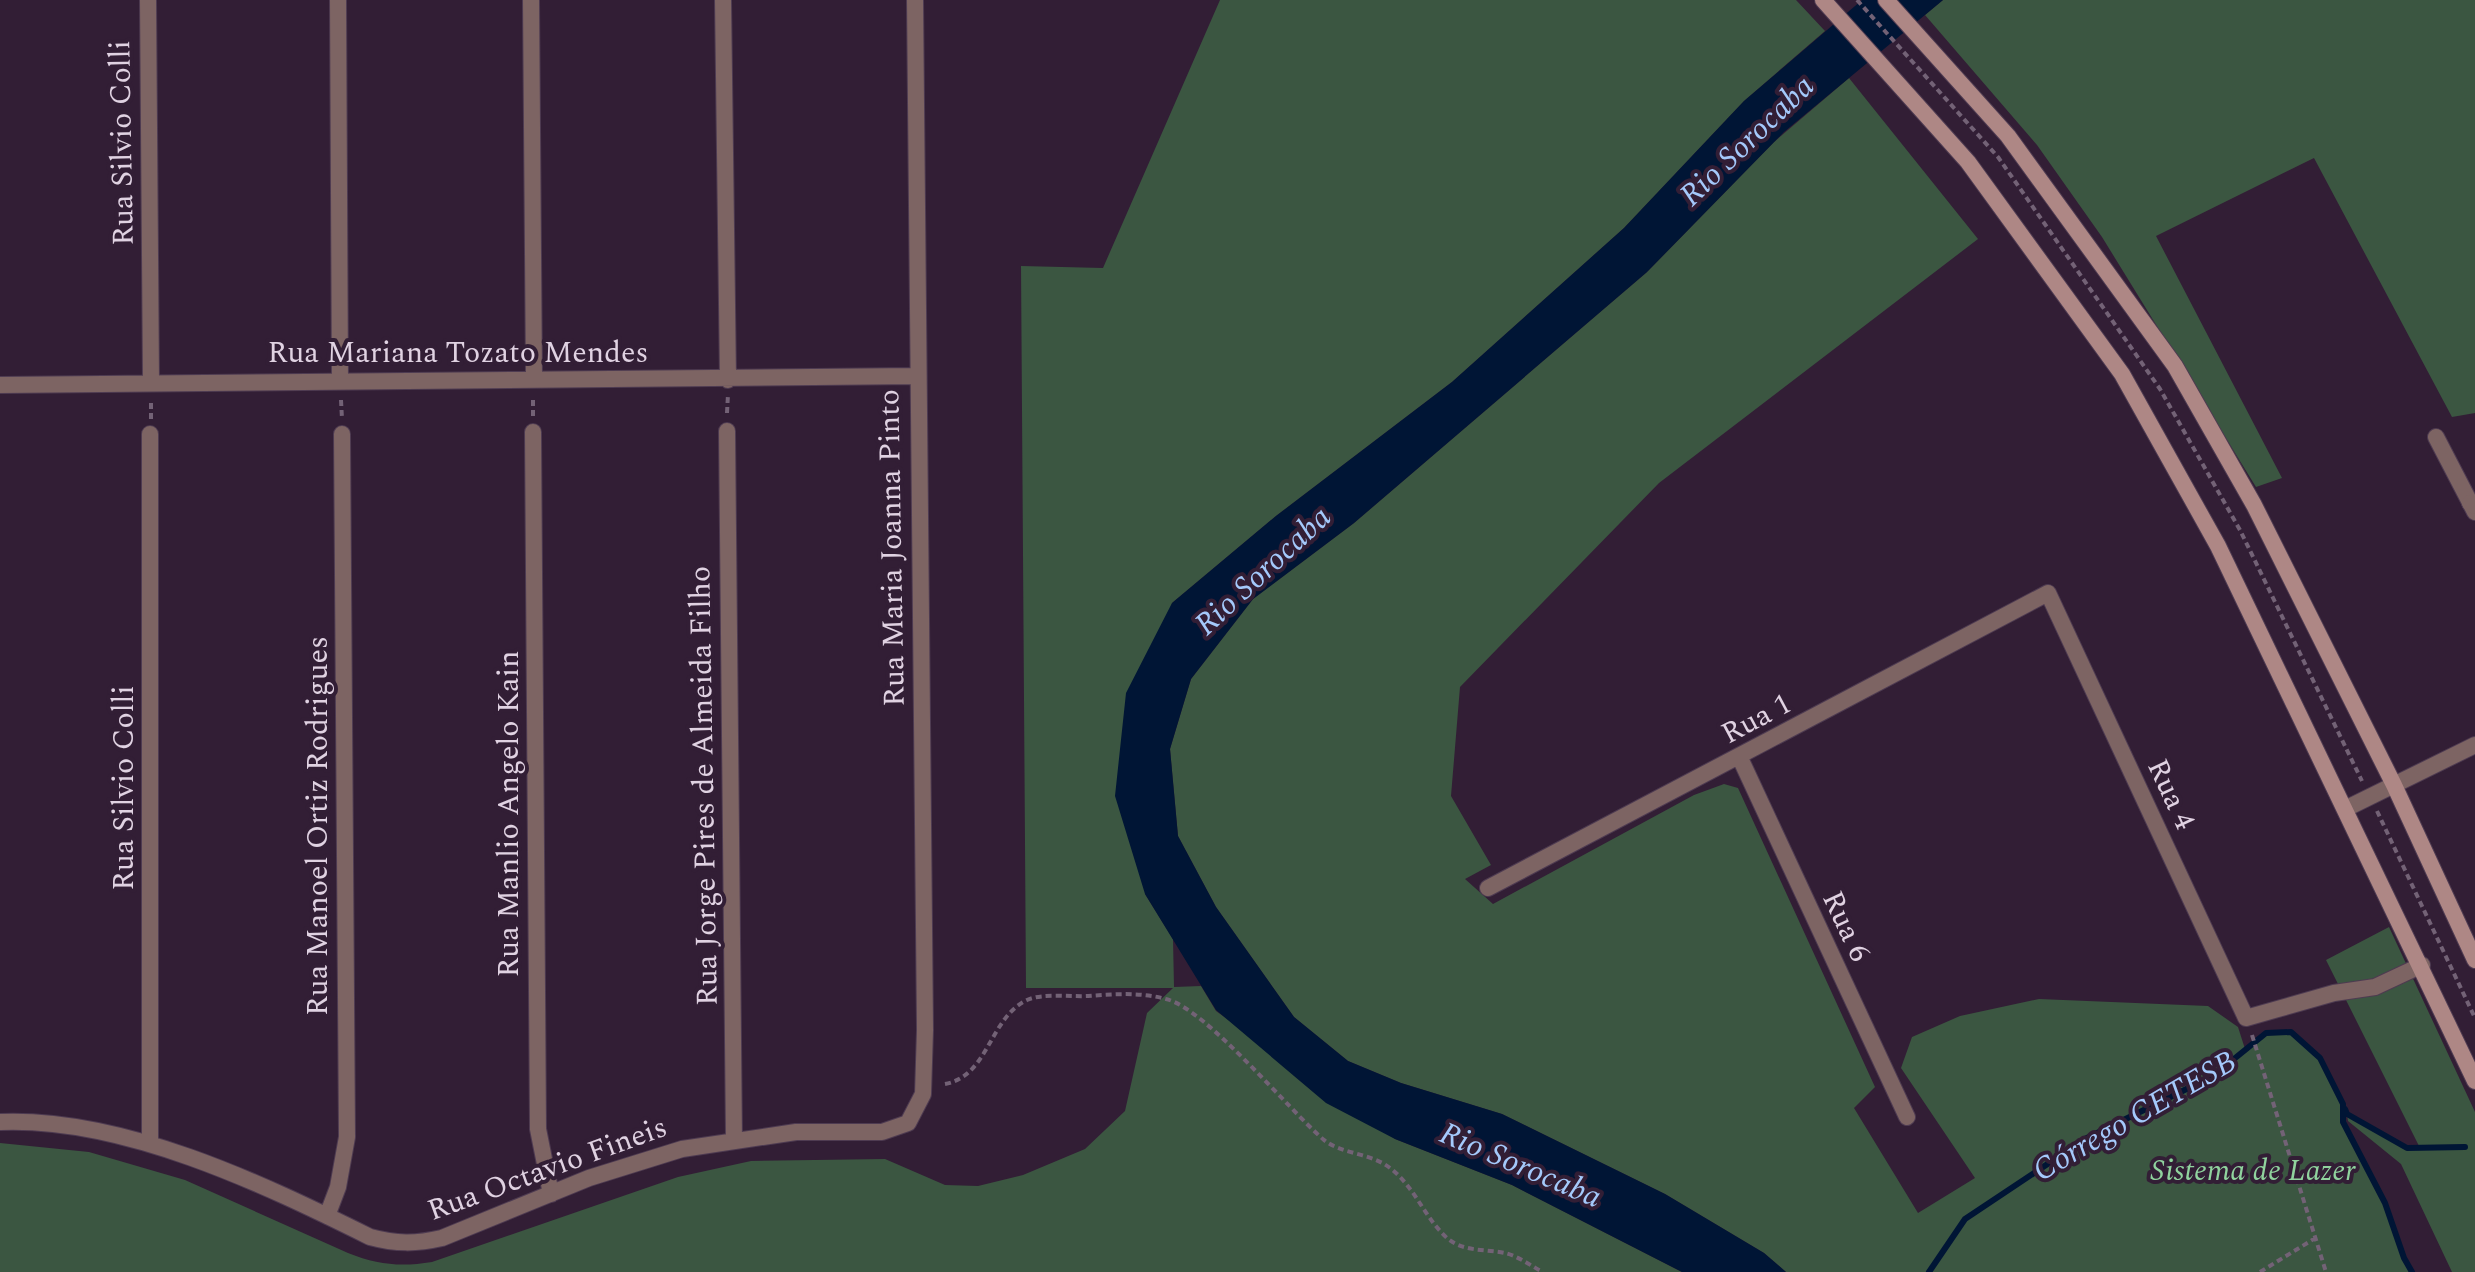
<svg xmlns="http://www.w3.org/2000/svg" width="2475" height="1272" font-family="Spectral,serif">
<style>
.green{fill:#3b5641}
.water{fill:#001535}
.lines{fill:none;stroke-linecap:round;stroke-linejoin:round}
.stream{stroke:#001535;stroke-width:6}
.minor-casing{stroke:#4e3b51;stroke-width:18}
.tertiary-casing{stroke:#4e3b51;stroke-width:18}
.secondary-casing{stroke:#4e3b51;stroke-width:18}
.path{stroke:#736276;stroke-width:4;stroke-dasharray:6 4;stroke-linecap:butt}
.minor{stroke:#7d6463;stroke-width:16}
.tertiary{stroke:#7d6463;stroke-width:16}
.secondary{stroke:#ae8785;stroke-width:16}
.labels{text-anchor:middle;stroke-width:8;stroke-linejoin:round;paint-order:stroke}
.street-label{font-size:30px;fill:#e0d2e2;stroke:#321e35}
.park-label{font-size:30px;font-style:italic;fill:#90d39e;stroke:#321e35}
.water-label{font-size:32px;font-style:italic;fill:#a4c9fb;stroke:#321e35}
</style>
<rect width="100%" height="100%" fill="#321e35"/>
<path class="green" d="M1220,0H1796L1825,31L1744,101L1624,228L1452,382L1276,516L1172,603L1145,894L1173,939L1174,987L1201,986L1216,1011L1395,1139L1512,1185L1682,1272H0V1143L89,1152L185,1180L348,1253C378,1265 401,1267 432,1262L678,1177L751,1161L885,1159L945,1185L978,1186L1023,1175L1085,1149L1125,1111L1147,1013L1173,988H1026L1021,266L1103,268Z
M1943,0H2475V413L2452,417L2314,158L2156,236L2282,478L2256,487L2102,237L2037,145L1925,15Z
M1849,78L1978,239L1659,483L1460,687L1451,796L1491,865L1465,879L1493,904L1694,795L1724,784L1738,788L1875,1087L1854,1108L1918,1213L1975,1178L1901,1068L1912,1037L1960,1016L2039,999L2208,1006L2238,1027L2245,1049L2266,1033L2291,1032L2320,1058L2343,1104V1122L2385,1203L2404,1258L2412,1272H1786L1764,1253L1665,1194L1502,1114L1401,1083L1348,1061L1294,1017L1216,907L1178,836L1170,749L1191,679L1253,599L1354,523L1647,272L1774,142Z
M2389,927L2475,1112V1272H2452L2401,1164L2348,1121L2347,1114L2407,1148H2420L2326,960Z"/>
<path class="water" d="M1862,0H1943L1784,132L1647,272L1354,523L1253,599L1191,679L1170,749L1178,836L1216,907L1294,1017L1348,1061L1401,1083L1502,1114L1665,1194L1764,1253L1786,1272H1682L1512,1185L1395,1139L1326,1103L1216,1010L1145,894L1115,796L1126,693L1172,603L1276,516L1452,382L1624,228L1744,101Z"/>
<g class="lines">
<path class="stream" d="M2345,1109L2347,1114L2407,1148L2465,1147
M1929,1272L1965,1219L2085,1139L2213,1076L2266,1033L2291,1032L2320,1058L2343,1104V1122L2385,1203L2404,1258L2412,1272"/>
<g class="minor-casing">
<path id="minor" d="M148,0L151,382
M338,0L340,381
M531,0L534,379
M723,0L728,380
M0,385L917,376
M727,431L734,1141
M533,432L538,1129L551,1194
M2436,437L2475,512
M1740,758L1907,1117
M1488,888L2048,593L2246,1018L2334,993L2375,987L2422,965
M0,1122C123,1117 261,1183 370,1237C396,1244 416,1244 442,1238L589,1178L682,1149L796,1132H882L908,1123L923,1094L925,1030L915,0
M150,1143V434
M327,1216L338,1187L347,1137L342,434"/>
</g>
<g class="tertiary-casing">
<path id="tertiary" d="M2470,503L2475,506
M2345,809L2475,745"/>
</g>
<g class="secondary-casing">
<path id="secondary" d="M1823,0L1968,162L2122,374L2218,546L2475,1081
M1886,0L2008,136L2175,366L2254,505L2394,785L2475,960"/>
</g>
<path class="path" d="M1857,0L1998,157L2160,389L2240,530L2362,781
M341,400L342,419
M727,413L728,394
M533,416V397
M151,419V400
M2377,811L2475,1018
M2252,1035L2326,1272
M945,1084C989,1076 989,1018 1027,1000C1042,993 1071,997 1088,996C1114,994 1140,992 1166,999C1205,1008 1288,1109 1324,1140C1341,1154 1371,1153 1390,1168C1415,1187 1424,1217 1447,1238C1463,1252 1485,1249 1505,1253C1518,1256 1531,1266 1543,1272
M2260,1272L2317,1237"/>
<use href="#minor" class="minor"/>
<use href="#tertiary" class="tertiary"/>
<use href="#secondary" class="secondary"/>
</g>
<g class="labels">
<g class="street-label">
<text transform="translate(121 143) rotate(-91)" y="10">Rua Silvio Colli</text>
<text x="458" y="362">Rua Mariana Tozato Mendes</text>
<text transform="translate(891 548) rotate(-91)" y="10">Rua Maria Joanna Pinto</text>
<text transform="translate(1756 718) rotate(-28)" y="10">Rua 1</text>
<text transform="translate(703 786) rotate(-91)" y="10">Rua Jorge Pires de Almeida Filho</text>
<text transform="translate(123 788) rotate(-90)" y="10">Rua Silvio Colli</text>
<text transform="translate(2172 794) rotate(65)" y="10">Rua 4</text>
<text transform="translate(508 814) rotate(-90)" y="10">Rua Manlio Angelo Kain</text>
<text transform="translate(317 826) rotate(-90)" y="10">Rua Manoel Ortiz Rodrigues</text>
<text transform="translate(1847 926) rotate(65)" y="10">Rua 6</text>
<text transform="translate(547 1168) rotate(-20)" y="10">Rua Octavio Fineis</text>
</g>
<g class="park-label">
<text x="2253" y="1180">Sistema de Lazer</text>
</g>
<g class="water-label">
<text transform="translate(1746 140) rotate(-44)" y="11">Rio Sorocaba</text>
<text transform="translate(1262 570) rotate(-43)" y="11">Rio Sorocaba</text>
<text transform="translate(2134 1115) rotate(-30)" y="11">Córrego CETESB</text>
<text transform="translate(1521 1164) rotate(23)" y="11">Rio Sorocaba</text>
</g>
</g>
</svg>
